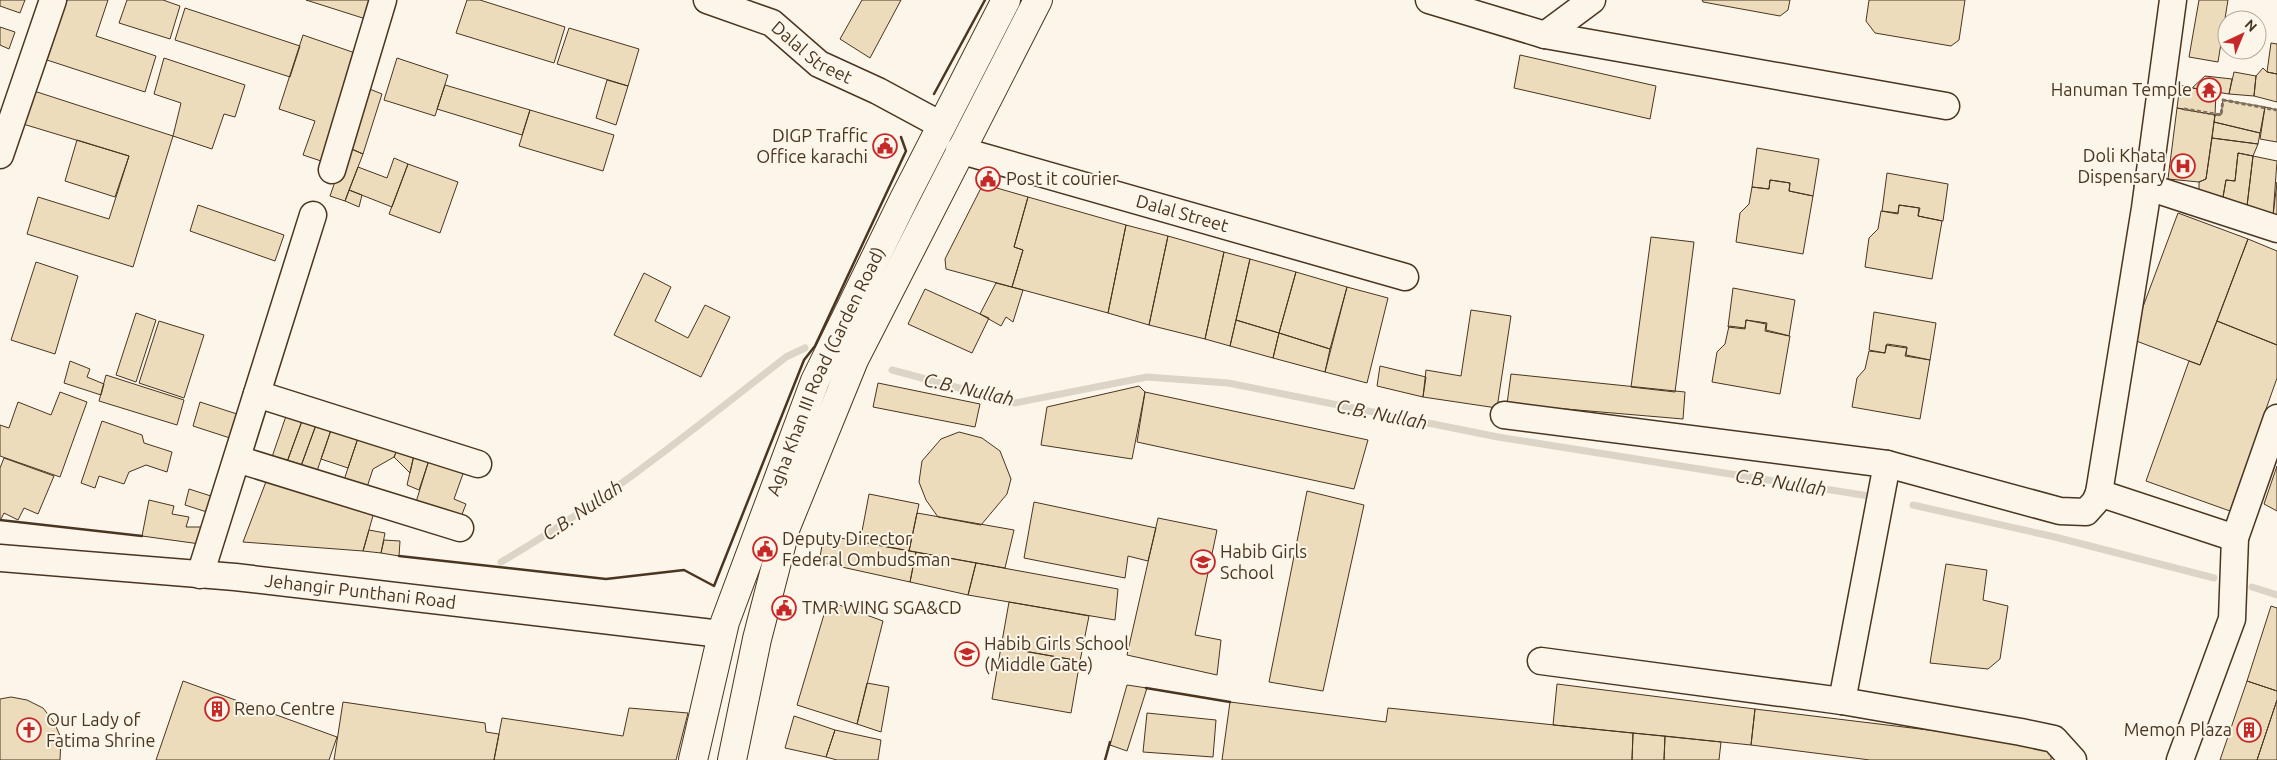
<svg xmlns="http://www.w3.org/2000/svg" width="2277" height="760" font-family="Ubuntu,sans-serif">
<rect width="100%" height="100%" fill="#fbf6e9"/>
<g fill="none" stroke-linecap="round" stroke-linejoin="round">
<path stroke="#dcd4c6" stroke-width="7" d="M892 370 1015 403 1147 377 1228 383 1498 437 1875 497
M1913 505 2055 537 2214 578
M501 562C603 503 694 429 786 357L805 348
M2252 587 2277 595"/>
</g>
<path fill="#ecdcbc" stroke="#4a3520" d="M0 0H25L20 13 0 6Z
M67 0H108L96 36 156 56 145 92 47 60Z
M127 0H163L180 6 170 39 119 23Z
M306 0H376L369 20Z
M467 0H480L565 27 554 63 456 33Z
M862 0H901L870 58 840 39Z
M1702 0H1790L1788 10 1780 16 1703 2Z
M1869 0H1965L1959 40 1951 46 1875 33 1866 21Z
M2199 0H2228L2218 62 2189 57Z
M185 8 300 46 290 77 175 40Z
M0 27 15 32 9 49 0 45Z
M569 28 639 49 628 86 557 64Z
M303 35 358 54 321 161 303 155 315 121 279 109Z
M2271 43 2277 44V74L2267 72Z
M1520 55 1656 86 1650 119 1514 88Z
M164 58 245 85 235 117 224 114 212 149 173 136 181 103 154 94Z
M397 58 448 75 435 116 384 100Z
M2263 68 2267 72 2277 74V102L2254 96 2256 76Z
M2234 72 2256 76 2254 96 2229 94Z
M2205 76 2232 79 2229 94 2192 88Z
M607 80 628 86 616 125 596 118Z
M445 85 530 110 522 135 437 109Z
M2180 85 2216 93 2215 115 2177 108Z
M367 88 382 94 363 154 347 147Z
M34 91 173 136 133 267 27 234 38 197 109 219 129 156 23 124Z
M2223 100 2265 107 2260 133 2214 122 2215 115H2221Z
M2265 107 2277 110V142L2260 139Z
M2177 108 2215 115 2206 179 2199 182 2168 179Z
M530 110 614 135 603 171 519 146Z
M2214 122 2260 133 2258 144 2212 138Z
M2212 138 2258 144 2253 156 2238 153 2235 181 2226 180 2223 197 2199 191V182L2206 179Z
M77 140 129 156 115 197 65 181Z
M347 147 363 154 345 201 330 196Z
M1757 148 1819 159 1813 196 1789 191 1790 183 1770 180 1769 189 1752 187Z
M2238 153 2253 156 2247 206 2223 197 2226 180 2235 181Z
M2253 156 2277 161 2273 216 2247 206Z
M394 158 408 164 392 207 349 190 358 167 387 178Z
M408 164 458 182 440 233 389 214Z
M1887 173 1948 184 1943 221 1918 216 1920 208 1899 205 1898 213 1882 211Z
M1770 180 1790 183 1789 191 1813 196 1803 254 1736 242 1740 213 1749 204 1752 187 1769 189Z
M2277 182V217L2273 216Z
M983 184 1028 197 1014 247 1023 250 1012 287 946 269 945 259Z
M349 190 362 195 359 207 345 201Z
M1028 197 1126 225 1108 313 1012 287 1023 250 1014 247Z
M198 205 284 235 275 261 190 231Z
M1899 205 1919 208 1918 216 1942 221 1932 279 1865 267 1869 238 1878 229 1881 211 1898 214Z
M2178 213 2248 239 2200 365 2131 339Z
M1126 225 1168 236 1149 325 1108 313Z
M1168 236 1224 252 1205 339 1149 325Z
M1651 237 1694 242 1675 392 1631 387Z
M2248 239 2277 251V345L2217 321Z
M1224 252 1250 259 1230 346 1205 339Z
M1250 259 1296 272 1279 333 1236 320Z
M36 262 78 276 55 354 11 340Z
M1296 272 1347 287 1330 349 1279 333Z
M644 273 671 287 655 321 688 338 705 305 730 317 701 377 614 335Z
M996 283 1023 290 1013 322 1006 317 1001 326 980 314Z
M1347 287 1388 298 1367 383 1325 372Z
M1733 288 1795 300 1789 336 1765 331 1766 324 1746 320 1745 329 1728 327Z
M925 289 989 318 972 353 908 324Z
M1471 310 1511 316 1497 408 1423 397 1426 370 1461 376Z
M1874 312 1936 323 1930 360 1906 355 1907 347 1887 344 1885 353 1869 350Z
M136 313 156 320 136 382 116 375Z
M1236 320 1279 333 1273 358 1230 346Z
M1746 320 1767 323 1766 330 1790 336 1780 394 1712 382 1717 352 1725 344 1729 326 1745 328Z
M159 321 204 335 184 398 139 383Z
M2217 321 2277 345V378L2230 511 2146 481 2189 361 2200 365Z
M1279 333 1330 349 1325 372 1273 358Z
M1886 345 1907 348 1905 356 1930 360 1920 419 1852 407 1857 378 1865 369 1869 351 1885 353Z
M70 361 90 369 87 377 104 384 101 395 64 383Z
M1380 366 1426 377 1423 397 1377 386Z
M1511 374 1685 392 1683 419 1507 404Z
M106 375 184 400 177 425 99 401Z
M878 383 980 404 975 427 873 407Z
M1139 386 1145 392 1132 459 1041 445 1047 407Z
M60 392 87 402 60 477 0 456V425L9 428 18 402 51 415Z
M1145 392 1368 440 1354 489 1137 442Z
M200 402 237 414 230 438 193 426Z
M286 416 302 421 287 462 272 457Z
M102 421 142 435 144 443 172 452 167 472 146 465 129 472 124 484 99 476 95 488 81 483Z
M302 421 316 425 301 466 287 462Z
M316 425 331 430 317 471 301 466Z
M331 430 358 438 348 468 321 459Z
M959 432 982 438 1000 451 1011 479 1007 494 981 525 938 517 926 500 919 482 922 461 941 439Z
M358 438 397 450 394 457 373 469 367 487 344 480Z
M397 450 414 455 410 473 394 457Z
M414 455 429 460 419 490 407 485Z
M4 458 54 476 38 514 24 508 18 520 4 513 0 521V468Z
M429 460 464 471 454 499 466 504 461 517 416 502Z
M2277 466V511L2264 504Z
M267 479 374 512 363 551 243 542Z
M189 489 214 497 210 513 185 505Z
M1307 491 1364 505 1323 691 1269 682Z
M869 494 919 504 909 551 860 542Z
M149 500 174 506 172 514 189 517 186 527H202L200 544 142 536Z
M1034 502 1156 528 1148 561 1128 556 1125 578 1024 558Z
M917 513 1014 530 1005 568 909 551Z
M1158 518 1217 530 1195 635 1221 640 1217 675 1127 655Z
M369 530 385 533 381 553 363 551Z
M824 535 916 552 910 582 819 562Z
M384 540 400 541 399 556 381 553Z
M916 552 976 563 968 595 910 582Z
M976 563 1118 589 1115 620 968 595Z
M1946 564 1987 570 1983 600 2008 606 2000 659 1988 669 1930 663Z
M828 601 883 621 857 724 797 705Z
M1009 602 1089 616 1080 661 1001 647Z
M2271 606 2277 608V691L2247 681Z
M1001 647 1080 661 1071 713 992 699Z
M183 681 337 737 329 760H156Z
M2247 681 2277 691V700L2257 760H2220Z
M867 683 889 687 881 732 857 724Z
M1557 684 1755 709 1751 745 1553 725Z
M1127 685 1147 688 1127 751 1110 745Z
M11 697 27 700 43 708 54 722 61 738 60 760H0V699Z
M2277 700V760H2257Z
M343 702 485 723 486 732 499 734 494 760H334Z
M1230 702 1386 722 1388 708 1633 733 1632 760H1222Z
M629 708 688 713 676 760H494L502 718 623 736Z
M1755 709 2052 745 2051 760H1870L1751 745Z
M1147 713 1216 720 1213 757 1143 752Z
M794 716 835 730 826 757 785 748Z
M835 730 881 740 878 760H837L826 757Z
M1633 733 1665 736 1664 760H1632Z
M1665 736 1721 742 1719 760H1664Z"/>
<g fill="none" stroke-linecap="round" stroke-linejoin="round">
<g stroke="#4a3520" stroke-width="29">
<g id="minor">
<path id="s1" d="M707 0 772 23 819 64 878 91 941 125"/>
<path d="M1429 0 1545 35 1592 0"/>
<path d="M2173 0 2145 208 2099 493 2235 538"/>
<path d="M1545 35 1946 106"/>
<path id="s2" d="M959 150 1405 277"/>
<path d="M0 155 53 0"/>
<path d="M332 170 383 0"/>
<path d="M2148 187 2277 229"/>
<path d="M257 394 478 464"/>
<path d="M1504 415 1887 464 2060 511 2086 512 2095 502 2099 493"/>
<path d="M237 459 460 528"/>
<path id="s3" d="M0 558 235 577 721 634"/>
<path d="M200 575 313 215"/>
<path d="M1541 661 1842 701 2021 732 2054 739 2073 760"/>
<path d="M1842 701 1887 464"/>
<path d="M2180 760 2232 619 2235 538 2277 418"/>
</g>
</g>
<g stroke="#4a3520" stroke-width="30">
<g id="major">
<path id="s4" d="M693 760 725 622 815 381 904 199 1006 0"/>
<path d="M732 760 757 639 786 527 854 360 1038 0"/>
</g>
</g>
<path stroke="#7f6f5c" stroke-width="3" stroke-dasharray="4 2.5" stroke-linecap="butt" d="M2184 109 2221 115 2223 100 2277 110"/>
<use href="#minor" stroke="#fbf6e9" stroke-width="26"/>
<use href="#major" stroke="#fbf6e9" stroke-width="28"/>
<path stroke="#4a3520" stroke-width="2.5" d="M934 94 985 0
M0 520 142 536
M399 556 606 579 684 570 714 586 804 360 815 346 906 151 901 137
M1146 688 1230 702
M1105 760 1110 742"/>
</g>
<defs>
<g id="temple-ring" transform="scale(1.25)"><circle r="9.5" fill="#fbf6e9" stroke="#c62828" stroke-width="1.5"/><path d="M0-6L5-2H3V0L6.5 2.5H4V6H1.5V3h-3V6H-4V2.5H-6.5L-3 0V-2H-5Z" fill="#c62828"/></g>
<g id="civic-ring" transform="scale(1.25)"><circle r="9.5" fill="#fbf6e9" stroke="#c62828" stroke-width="1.5"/><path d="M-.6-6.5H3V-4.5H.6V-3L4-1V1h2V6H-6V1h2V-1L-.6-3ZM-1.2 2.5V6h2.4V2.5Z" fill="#c62828"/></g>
<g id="hospital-ring" transform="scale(1.25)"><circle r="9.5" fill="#fbf6e9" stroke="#c62828" stroke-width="1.5"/><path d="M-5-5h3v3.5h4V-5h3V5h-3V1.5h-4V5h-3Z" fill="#c62828"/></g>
<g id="school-ring" transform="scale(1.25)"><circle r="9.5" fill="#fbf6e9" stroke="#c62828" stroke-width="1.5"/><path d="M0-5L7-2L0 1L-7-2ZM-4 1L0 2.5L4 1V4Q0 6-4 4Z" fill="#c62828"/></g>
<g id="building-ring" transform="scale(1.25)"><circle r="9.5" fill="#fbf6e9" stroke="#c62828" stroke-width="1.5"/><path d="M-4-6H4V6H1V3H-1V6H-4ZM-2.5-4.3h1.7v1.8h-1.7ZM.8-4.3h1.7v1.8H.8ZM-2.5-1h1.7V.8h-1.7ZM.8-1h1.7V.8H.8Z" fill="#c62828"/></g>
<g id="church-ring" transform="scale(1.25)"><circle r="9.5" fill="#fbf6e9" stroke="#c62828" stroke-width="1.5"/><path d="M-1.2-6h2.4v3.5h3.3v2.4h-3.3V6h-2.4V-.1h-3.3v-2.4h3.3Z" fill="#c62828"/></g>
</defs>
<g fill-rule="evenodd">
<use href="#temple-ring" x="2209" y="90"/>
<use href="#civic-ring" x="885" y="146"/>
<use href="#hospital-ring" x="2183" y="166"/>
<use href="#civic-ring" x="988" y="179"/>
<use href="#civic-ring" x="765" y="549"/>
<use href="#school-ring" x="1203" y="562"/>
<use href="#civic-ring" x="784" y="608"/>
<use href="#school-ring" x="967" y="654"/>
<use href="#building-ring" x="217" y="709"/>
<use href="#church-ring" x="29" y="730"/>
<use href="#building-ring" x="2249" y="730"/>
</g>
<g text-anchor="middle" stroke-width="4" stroke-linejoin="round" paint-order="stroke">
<g font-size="18" fill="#4a3520" stroke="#fbf6e9">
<text dy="6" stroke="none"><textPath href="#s1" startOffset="119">Dalal Street</textPath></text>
<text dy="6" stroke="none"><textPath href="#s2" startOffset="232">Dalal Street</textPath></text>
<text dy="6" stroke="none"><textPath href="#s4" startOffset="412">Agha Khan III Road (Garden Road)</textPath></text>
<text dy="6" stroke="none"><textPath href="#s3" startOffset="362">Jehangir Punthani Road</textPath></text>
</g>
<g font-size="18" fill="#4a3520" stroke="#fbf6e9" text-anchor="start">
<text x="2192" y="96" text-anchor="end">Hanuman Temple</text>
<text x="868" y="142" text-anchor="end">DIGP Traffic<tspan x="868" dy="21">Office karachi</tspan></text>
<text x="2166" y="162" text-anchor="end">Doli Khata<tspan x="2166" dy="21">Dispensary</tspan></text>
<text x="1006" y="185">Post it courier</text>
<text x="782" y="545">Deputy Director<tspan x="782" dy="21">Federal Ombudsman</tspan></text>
<text x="1220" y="558">Habib Girls<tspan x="1220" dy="21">School</tspan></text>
<text x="802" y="614">TMR WING SGA&amp;CD</text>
<text x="984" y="650">Habib Girls School<tspan x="984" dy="21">(Middle Gate)</tspan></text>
<text x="234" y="715">Reno Centre</text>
<text x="46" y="726">Our Lady of<tspan x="46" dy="21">Fatima Shrine</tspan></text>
<text x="2232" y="736" text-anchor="end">Memon Plaza</text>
</g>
<g font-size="19" font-style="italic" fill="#4a3520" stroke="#fbf6e9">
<text transform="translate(969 389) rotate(13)" y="7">C.B. Nullah</text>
<text transform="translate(1382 414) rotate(11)" y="7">C.B. Nullah</text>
<text transform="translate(1781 482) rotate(9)" y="7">C.B. Nullah</text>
<text transform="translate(582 510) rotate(-34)" y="7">C.B. Nullah</text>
</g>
</g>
<g transform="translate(2242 35) rotate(44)"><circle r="24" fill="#fbf6e9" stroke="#b4a999"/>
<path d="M0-4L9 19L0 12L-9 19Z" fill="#c62828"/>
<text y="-8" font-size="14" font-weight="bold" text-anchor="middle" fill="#4a3520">N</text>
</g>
</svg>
